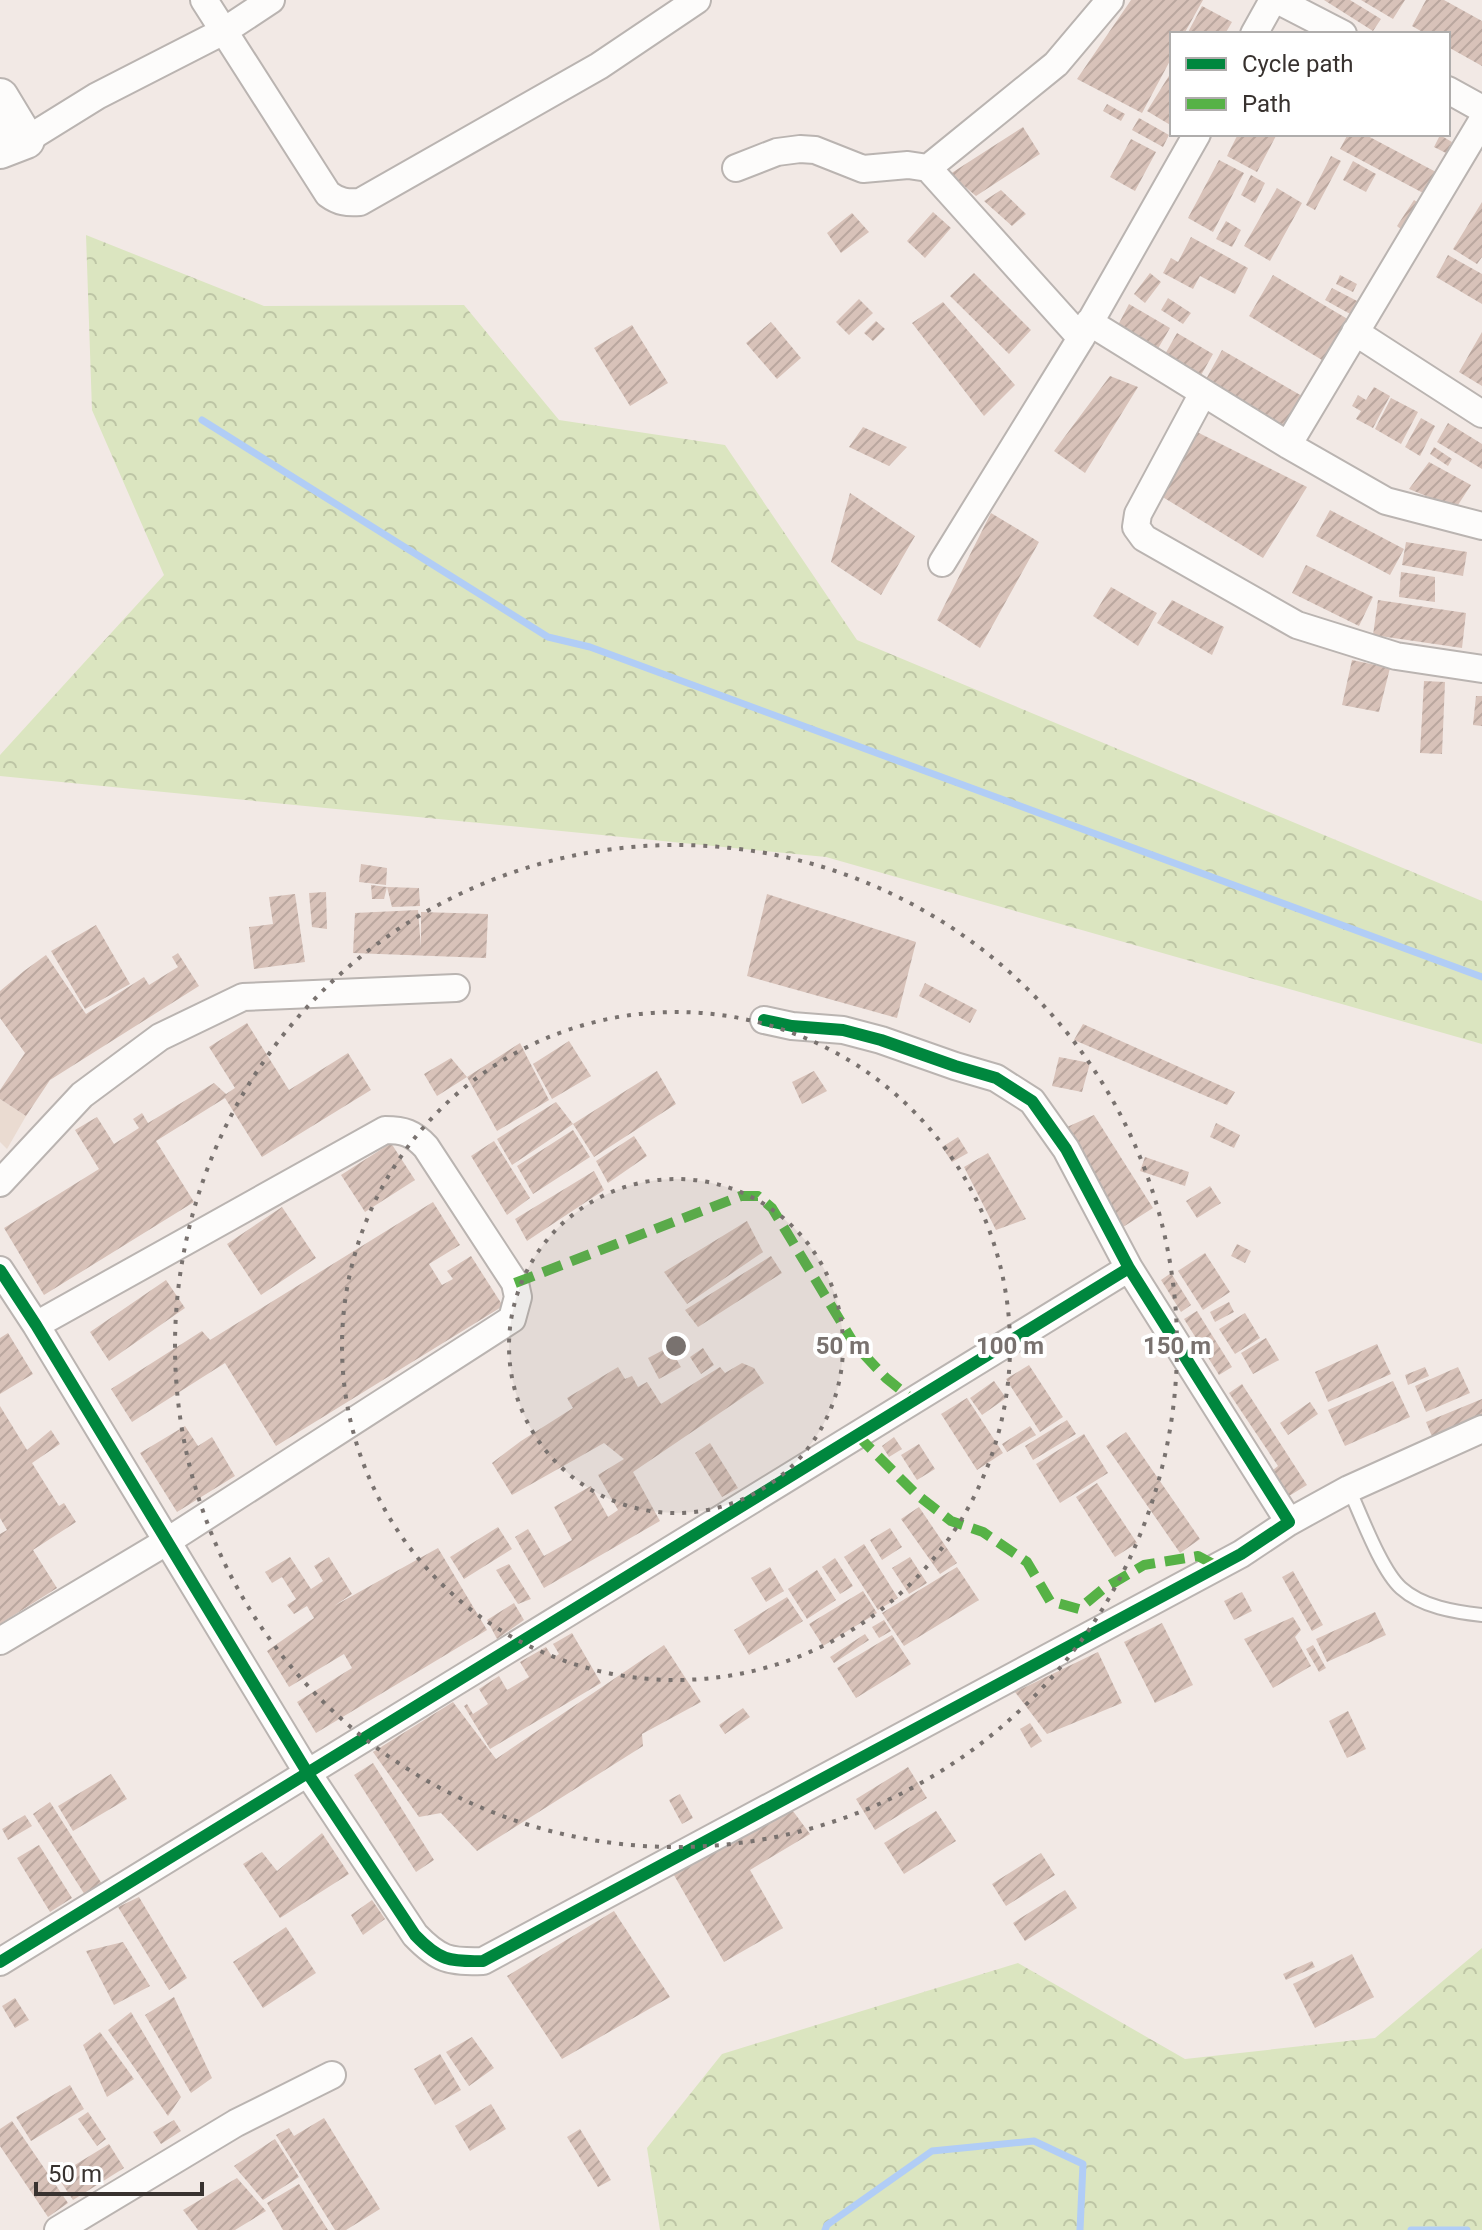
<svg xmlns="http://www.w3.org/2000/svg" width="1482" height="2230" font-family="Roboto,sans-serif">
<defs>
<pattern id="forest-crowns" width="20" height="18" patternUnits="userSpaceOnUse" patternTransform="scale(2)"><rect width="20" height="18" fill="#dbe5c0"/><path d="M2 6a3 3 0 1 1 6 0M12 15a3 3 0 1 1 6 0" fill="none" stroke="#bdc5a5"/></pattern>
<pattern id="building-hatch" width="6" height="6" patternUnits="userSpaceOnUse" patternTransform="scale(2)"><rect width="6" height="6" fill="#d8c2b9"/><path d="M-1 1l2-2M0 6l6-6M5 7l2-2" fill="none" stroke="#baa79f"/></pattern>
</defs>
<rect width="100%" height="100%" fill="#f2e9e5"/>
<path fill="#eadbd1" d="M0 1099 26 1116 7 1149 0 1142Z"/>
<path fill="url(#forest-crowns)" d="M86 235 264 306 464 305 559 420 725 445 857 640 1482 901V1044L826 857 0 776V755L164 575 92 410Z
M1482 1948V2230H660L647 2148 722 2054 1018 1963 1185 2059 1375 2038Z"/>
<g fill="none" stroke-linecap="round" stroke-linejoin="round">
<path stroke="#b1cdf6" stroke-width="7" d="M202 420 548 637 590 647 1482 977
M825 2230 827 2225 932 2151 1034 2141 1083 2164 1080 2230
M1411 2230H1467"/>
</g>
<path fill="url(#building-hatch)" d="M1131 0H1203L1184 34H1172V57L1142 113 1077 79Z
M1324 0H1350L1381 19 1373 31Z
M1361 0H1405L1393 19Z
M1426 0H1444L1482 21V66L1448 47V34H1426L1412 26Z
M1202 6 1232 22 1225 34H1187Z
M1172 71V126L1147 111Z
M1107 104 1125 114 1121 121 1103 111Z
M1139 118 1169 135 1163 147 1132 130Z
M1023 127 1040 154 976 196 950 174Z
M1238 134H1277L1257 172 1227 156Z
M1348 134H1364L1436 172 1425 194 1340 149Z
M1440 135 1452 142 1446 153 1434 147Z
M1131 139 1156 152 1135 191 1110 177Z
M1331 156 1341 161 1315 210 1306 205Z
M1219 160 1244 173 1213 232 1188 218Z
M1353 161 1376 174 1366 192 1343 180Z
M1251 175 1265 183 1255 203 1241 195Z
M1277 188 1302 203 1270 261 1244 246Z
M1001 190 1026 214 1012 226 984 201Z
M1414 200 1425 207 1407 234 1397 226Z
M1482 202V257L1477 264 1453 249Z
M933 212 951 228 925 258 907 241Z
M852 213 869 232 841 253 827 233Z
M1226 221 1241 230 1232 247 1216 239Z
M1191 237 1248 268 1235 294 1200 276 1193 289 1163 273 1171 258 1178 262Z
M1448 255 1482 274V304L1436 277Z
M974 273 1031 330 1009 354 950 296Z
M1150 273 1161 282 1145 303 1134 294Z
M1273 275 1351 321 1327 363 1249 316Z
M1340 275 1357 284 1353 292 1336 284Z
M1332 288 1359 302 1352 315 1325 300Z
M1168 298 1191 313 1183 324 1161 310Z
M859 299 873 313 849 335 836 322Z
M943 302 1015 385 984 416 912 323Z
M1129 304 1170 328 1156 352 1116 329Z
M876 321 885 329 873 341 864 333Z
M771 322 801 358 777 379 746 343Z
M632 325 668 383 630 406 594 348Z
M1482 332V386L1459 372Z
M1177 333 1213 354 1200 377 1164 356Z
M1222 350 1302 396 1284 427 1205 381Z
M1110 376 1138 387 1085 473 1054 451Z
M1374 387 1390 396 1373 428 1356 419 1361 411 1352 406 1358 395 1366 400Z
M1391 398 1418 412 1401 444 1375 429Z
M1421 418 1435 426 1420 456 1405 447Z
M1448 423 1482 444V469L1437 442Z
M863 427 907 447 889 466 849 447Z
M1193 430 1307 487 1263 558 1156 493Z
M1434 447 1452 459 1448 466 1430 454Z
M1429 462 1471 485 1456 508 1409 489Z
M850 493 915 536 881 595 831 562Z
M1330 510 1404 549 1390 575 1316 536Z
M991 513 1039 542 980 648 937 620Z
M1406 542 1467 552 1463 576 1402 565Z
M1306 565 1373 597 1359 626 1292 593Z
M1401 572 1435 577V602L1399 597Z
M1111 587 1157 613 1138 646 1093 616Z
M1172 600 1224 627 1212 655 1157 623Z
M1378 600 1466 613 1462 648 1373 635Z
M1352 660 1390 668 1379 712 1342 705Z
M1424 681 1445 682 1442 754 1420 753Z
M1476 696H1482V726L1473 725Z
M361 864 387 868 386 885 359 882Z
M371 885 387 887 384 899H372Z
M387 887 419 888 420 906 392 907Z
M326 892 327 929 312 927 309 893Z
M295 894 305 962 254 969 249 927 273 924 269 897Z
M767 894 916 942 897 1018 747 976Z
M418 910 421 948V912L488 914 486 958 353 953 355 913Z
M96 925 130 984 85 1009 51 951Z
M178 953 199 986 50 1080 26 1116 0 1099V1090L25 1053 0 1018V991L24 971 46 955 86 1014 144 977 149 985 178 967 172 957Z
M925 983 977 1010 970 1023 919 996Z
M247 1023 289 1090 348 1053 371 1090 262 1157 225 1098 156 1141 194 1202 44 1295 4 1228 99 1169 75 1130 97 1117 114 1144 139 1128 133 1119 142 1113 148 1123 214 1083 226 1094 235 1088 209 1047Z
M1083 1024 1235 1092 1227 1105 1074 1040Z
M569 1041 591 1076 552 1099 533 1064Z
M520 1043 549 1100 497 1131 467 1077Z
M1059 1057 1090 1063 1082 1092 1052 1086Z
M451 1058 467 1077 437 1096 424 1074Z
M657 1071 676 1104 594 1157 573 1124Z
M814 1071 827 1091 802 1104 792 1082Z
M556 1102 573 1124 512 1165 497 1139Z
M1094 1115 1153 1208 1123 1227 1067 1127Z
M1216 1123 1240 1135 1234 1148 1210 1137Z
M573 1130 590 1157 533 1194 517 1166Z
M634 1136 647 1156 608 1183 596 1161Z
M958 1137 968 1153 952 1162 942 1147Z
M494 1141 530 1198 507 1215 471 1156Z
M391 1143 415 1180 365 1212 341 1175Z
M988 1153 1026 1219 996 1230 964 1167Z
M1145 1157 1189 1172 1185 1186 1140 1171Z
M594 1171 604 1190 527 1241 515 1219Z
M1210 1186 1221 1203 1197 1218 1186 1201Z
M433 1202 460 1245 429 1264 442 1285 453 1279 447 1271 471 1256 503 1306 276 1446 225 1363 132 1422 111 1389 202 1331 210 1340Z
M282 1207 316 1258 261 1295 227 1244Z
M747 1221 763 1252 687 1304 664 1272Z
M1237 1244 1251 1251 1245 1263 1231 1256Z
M1205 1253 1230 1292 1203 1310 1178 1271Z
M771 1256 782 1273 698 1327 685 1310Z
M1171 1273 1191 1305 1181 1312 1161 1280Z
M166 1280 185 1308 109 1361 90 1332Z
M1229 1302 1234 1312 1215 1322 1210 1312Z
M1197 1311 1232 1367 1219 1375 1184 1319Z
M1245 1313 1260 1338 1235 1354 1219 1329Z
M8 1333 33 1374 0 1394V1338Z
M1266 1338 1279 1360 1253 1374 1241 1353Z
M1377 1344 1391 1374 1328 1402 1315 1372Z
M669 1347 681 1367 659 1379 648 1358Z
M703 1348 714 1365 701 1374 690 1357Z
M742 1363 754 1368 764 1383 633 1472 660 1521 544 1588 515 1537 528 1529 544 1556 572 1540 554 1507 591 1486 608 1517 618 1510 598 1475 624 1459 604 1443 512 1495 492 1463 521 1441 573 1408 567 1398 618 1367 625 1379 632 1376 638 1387 647 1382 661 1404 720 1367 725 1373Z
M1029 1365 1063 1417 1040 1432 1006 1379Z
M1425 1367 1429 1376 1408 1385 1405 1375Z
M1458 1367 1470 1393 1426 1412 1415 1386Z
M994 1381 1006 1398 982 1415 970 1398Z
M1393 1381 1410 1417 1345 1446 1328 1410Z
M1242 1384 1307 1485 1289 1496 1273 1470 1278 1466 1229 1393Z
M967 1398 1003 1453 977 1470 941 1414Z
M1482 1399V1418L1433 1439 1426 1422Z
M1310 1402 1318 1414 1288 1435 1280 1423Z
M0 1406 27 1450 51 1430 60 1444 32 1463 59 1506 64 1503 76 1522 33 1550 57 1588 0 1624V1534L7 1530 0 1518Z
M1067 1420 1076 1434 1033 1460 1025 1446Z
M185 1426 198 1446 212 1437 235 1476 177 1512 140 1453Z
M1030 1426 1036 1435 1007 1452 1002 1444Z
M1126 1432 1200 1539 1180 1553 1106 1446Z
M1084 1434 1108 1473 1060 1503 1036 1464Z
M894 1437 902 1449 889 1457 882 1446Z
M710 1443 738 1488 722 1497 695 1453Z
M919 1444 935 1469 917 1480 901 1455Z
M1097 1483 1137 1543 1115 1557 1076 1497Z
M919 1507 957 1563 940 1574 901 1519Z
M498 1527 512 1549 464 1579 450 1557Z
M890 1528 902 1547 882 1560 870 1540Z
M864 1544 898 1598 878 1610 844 1557Z
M438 1548 487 1630 316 1733 297 1702 352 1668 344 1654 289 1687 267 1651 314 1618 307 1606 294 1614 287 1605 296 1599 282 1577 272 1583 265 1572 290 1557 311 1589 323 1581 314 1566 329 1557 352 1594 334 1606Z
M910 1557 927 1583 909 1594 892 1568Z
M835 1558 853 1586 840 1594 822 1567Z
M509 1564 531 1599 518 1604 496 1570Z
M770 1567 784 1591 766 1602 751 1578Z
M957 1567 979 1600 904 1646 882 1613Z
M817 1570 836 1600 807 1619 788 1589Z
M1293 1571 1323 1625 1312 1631 1282 1577Z
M863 1591 877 1613 823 1646 809 1624Z
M1242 1592 1252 1611 1234 1620 1224 1601Z
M787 1597 803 1621 749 1655 734 1630Z
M514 1603 524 1620 497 1639 487 1620Z
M1375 1612 1386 1635 1327 1662 1316 1639Z
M1293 1617 1301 1630 1295 1637 1311 1666 1273 1688 1244 1639Z
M884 1620 891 1631 879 1638 872 1627Z
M1162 1623 1193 1685 1155 1703 1124 1642Z
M572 1633 601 1683 490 1749 464 1706 467 1704 473 1714 488 1704 479 1689 499 1676 507 1690 529 1677 520 1662 546 1647 553 1658 559 1654 553 1644Z
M865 1634 869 1640 834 1663 830 1657Z
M892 1635 911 1664 856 1698 837 1668Z
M664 1645 701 1702 642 1734 643 1746 477 1851 441 1813 419 1817 373 1752 453 1702 496 1759Z
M1313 1645 1326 1668 1319 1672 1306 1649Z
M1098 1652 1122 1703 1047 1734 1015 1692Z
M743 1708 750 1717 725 1734 719 1725Z
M1348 1711 1366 1749 1347 1758 1329 1721Z
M1030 1723 1042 1741 1031 1748 1020 1729Z
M373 1763 434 1860 416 1872 354 1775Z
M908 1767 927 1798 875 1830 856 1799Z
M111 1774 127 1799 73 1831 58 1806Z
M680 1794 693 1818 682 1824 669 1800Z
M50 1802 102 1884 85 1895 33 1814Z
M787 1803 810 1834 750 1870 783 1928 724 1962 671 1870Z
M936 1811 956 1841 904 1874 884 1843Z
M25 1815 32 1826 8 1840 2 1829Z
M322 1833 349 1874 280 1918 243 1864 262 1852 277 1871Z
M39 1845 72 1898 50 1912 17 1858Z
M1041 1853 1055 1875 1006 1906 992 1884Z
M1065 1890 1077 1908 1025 1941 1013 1923Z
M139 1897 187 1978 169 1990 118 1907Z
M372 1900 385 1919 363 1935 351 1915Z
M614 1911 670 1997 562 2059 507 1976Z
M286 1927 316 1973 263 2008 233 1962Z
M123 1942 150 1986 114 2005 86 1951Z
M1352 1954 1374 1997 1315 2028 1293 1984Z
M1312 1961 1315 1967 1286 1980 1283 1974Z
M174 1997 212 2078 191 2093 145 2015Z
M15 1998 29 2020 15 2028 2 2006Z
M131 2012 181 2097 168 2116 108 2030Z
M100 2032 134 2079 107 2097 83 2045Z
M472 2037 494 2068 469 2086 446 2052Z
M440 2054 461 2090 435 2105 414 2069Z
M70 2085 84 2109 31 2141 16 2117Z
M491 2104 506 2129 470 2151 455 2126Z
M88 2112 106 2139 97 2146 78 2119Z
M324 2118 380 2209 346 2230H335L276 2135 289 2128 294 2136Z
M174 2120 181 2131 161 2144 153 2132Z
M12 2121 68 2203 48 2217 0 2146V2129Z
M580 2129 611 2180 598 2187 567 2137Z
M275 2139 299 2177 263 2200 234 2166Z
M109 2144 124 2168 73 2200 57 2176Z
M237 2178 266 2211 235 2230H198L183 2210Z
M299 2184 328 2230H283L267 2203Z"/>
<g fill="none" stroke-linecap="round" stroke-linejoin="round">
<g stroke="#bab4b1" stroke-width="16">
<path id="lane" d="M1349 1489C1361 1515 1381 1570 1401 1588 1422 1607 1455 1612 1482 1615"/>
</g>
<g stroke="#bab4b1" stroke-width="30">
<path id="street" d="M204 0 328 194C339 202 347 203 360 202L599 66 697 0
M1277 0 1343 34
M1254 34 1273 0
M1448 90 1482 109
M26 140 97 96 224 31 271 0
M736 168 777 152 800 149 815 150 863 169 908 165 928 168 1081 338
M928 168 1056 64 1110 0
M1089 322 1288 445 1386 501 1482 526
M1355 332 1482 414
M1203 393 1138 514 1136 527 1144 538 1297 625 1396 656 1482 669
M1288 445 1482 121
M942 563 1081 338 1197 134
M0 1183 82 1095 160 1037 243 997 456 988
M0 1270 36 1325 307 1772 415 1935C439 1960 449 1962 483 1961L1241 1554 1289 1522 1129 1268 1066 1149 1032 1101 996 1078 955 1066 881 1040 843 1030 792 1026 764 1020
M1289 1522 1349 1489 1482 1429
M0 1641 166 1542 512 1319 518 1297 515 1283 426 1147C413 1133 404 1130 385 1130L36 1325
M0 1962 1129 1268
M58 2230 236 2123 332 2075"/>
</g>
<g stroke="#bab4b1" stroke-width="40">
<path id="secondary" d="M0 97 26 140 0 150"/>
</g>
<use href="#lane" stroke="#fdfcfb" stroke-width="12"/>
<use href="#street" stroke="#fdfcfb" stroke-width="26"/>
<use href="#secondary" stroke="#fdfcfb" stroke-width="36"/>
<path stroke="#56b246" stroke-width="10" stroke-dasharray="20 10" stroke-linecap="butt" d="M515 1283 741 1196H758L772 1208 855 1345 886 1378 913 1400
M857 1435 916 1494 951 1521 983 1532 1027 1562 1050 1601 1079 1609 1103 1589 1144 1565 1198 1556 1217 1566"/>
<g stroke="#fff" stroke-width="17">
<path id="cycleway" d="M0 1270 36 1325 307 1772 415 1935C439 1960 449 1962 483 1961L1241 1554 1289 1522 1129 1268 1066 1149 1032 1101 996 1078 955 1066 881 1040 843 1030 792 1026 764 1020
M0 1962 1129 1268"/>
</g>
<use href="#cycleway" stroke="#00873e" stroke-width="12"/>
</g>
<circle cx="676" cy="1346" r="167" fill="#79726f" fill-opacity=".12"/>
<g fill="none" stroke="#79726f" stroke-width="4" stroke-dasharray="4 8">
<circle cx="676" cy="1346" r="167"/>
<circle cx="676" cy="1346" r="334"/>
<circle cx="676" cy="1346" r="501"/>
</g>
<circle cx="676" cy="1346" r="12" fill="#79726f" stroke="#fff" stroke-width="4"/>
<g font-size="24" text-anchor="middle" font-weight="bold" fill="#79726f" stroke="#fff" stroke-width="8" stroke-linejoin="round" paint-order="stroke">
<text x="843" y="1354">50 m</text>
<text x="1010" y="1354">100 m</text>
<text x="1177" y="1354">150 m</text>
</g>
<rect x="1170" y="32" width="280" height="104" fill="#ffffff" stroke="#afadac" stroke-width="2"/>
<rect x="1186" y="58" width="40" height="12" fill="#00873e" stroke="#afadac" stroke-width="2"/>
<text x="1242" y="72" font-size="24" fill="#38322f">Cycle path</text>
<rect x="1186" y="98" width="40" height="12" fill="#56b246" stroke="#afadac" stroke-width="2"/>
<text x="1242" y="112" font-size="24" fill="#38322f">Path</text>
<path d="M36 2182v12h166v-12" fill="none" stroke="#38322f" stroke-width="4"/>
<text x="48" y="2182" font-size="24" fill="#38322f" stroke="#ffffff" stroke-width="6" paint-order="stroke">50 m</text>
</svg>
